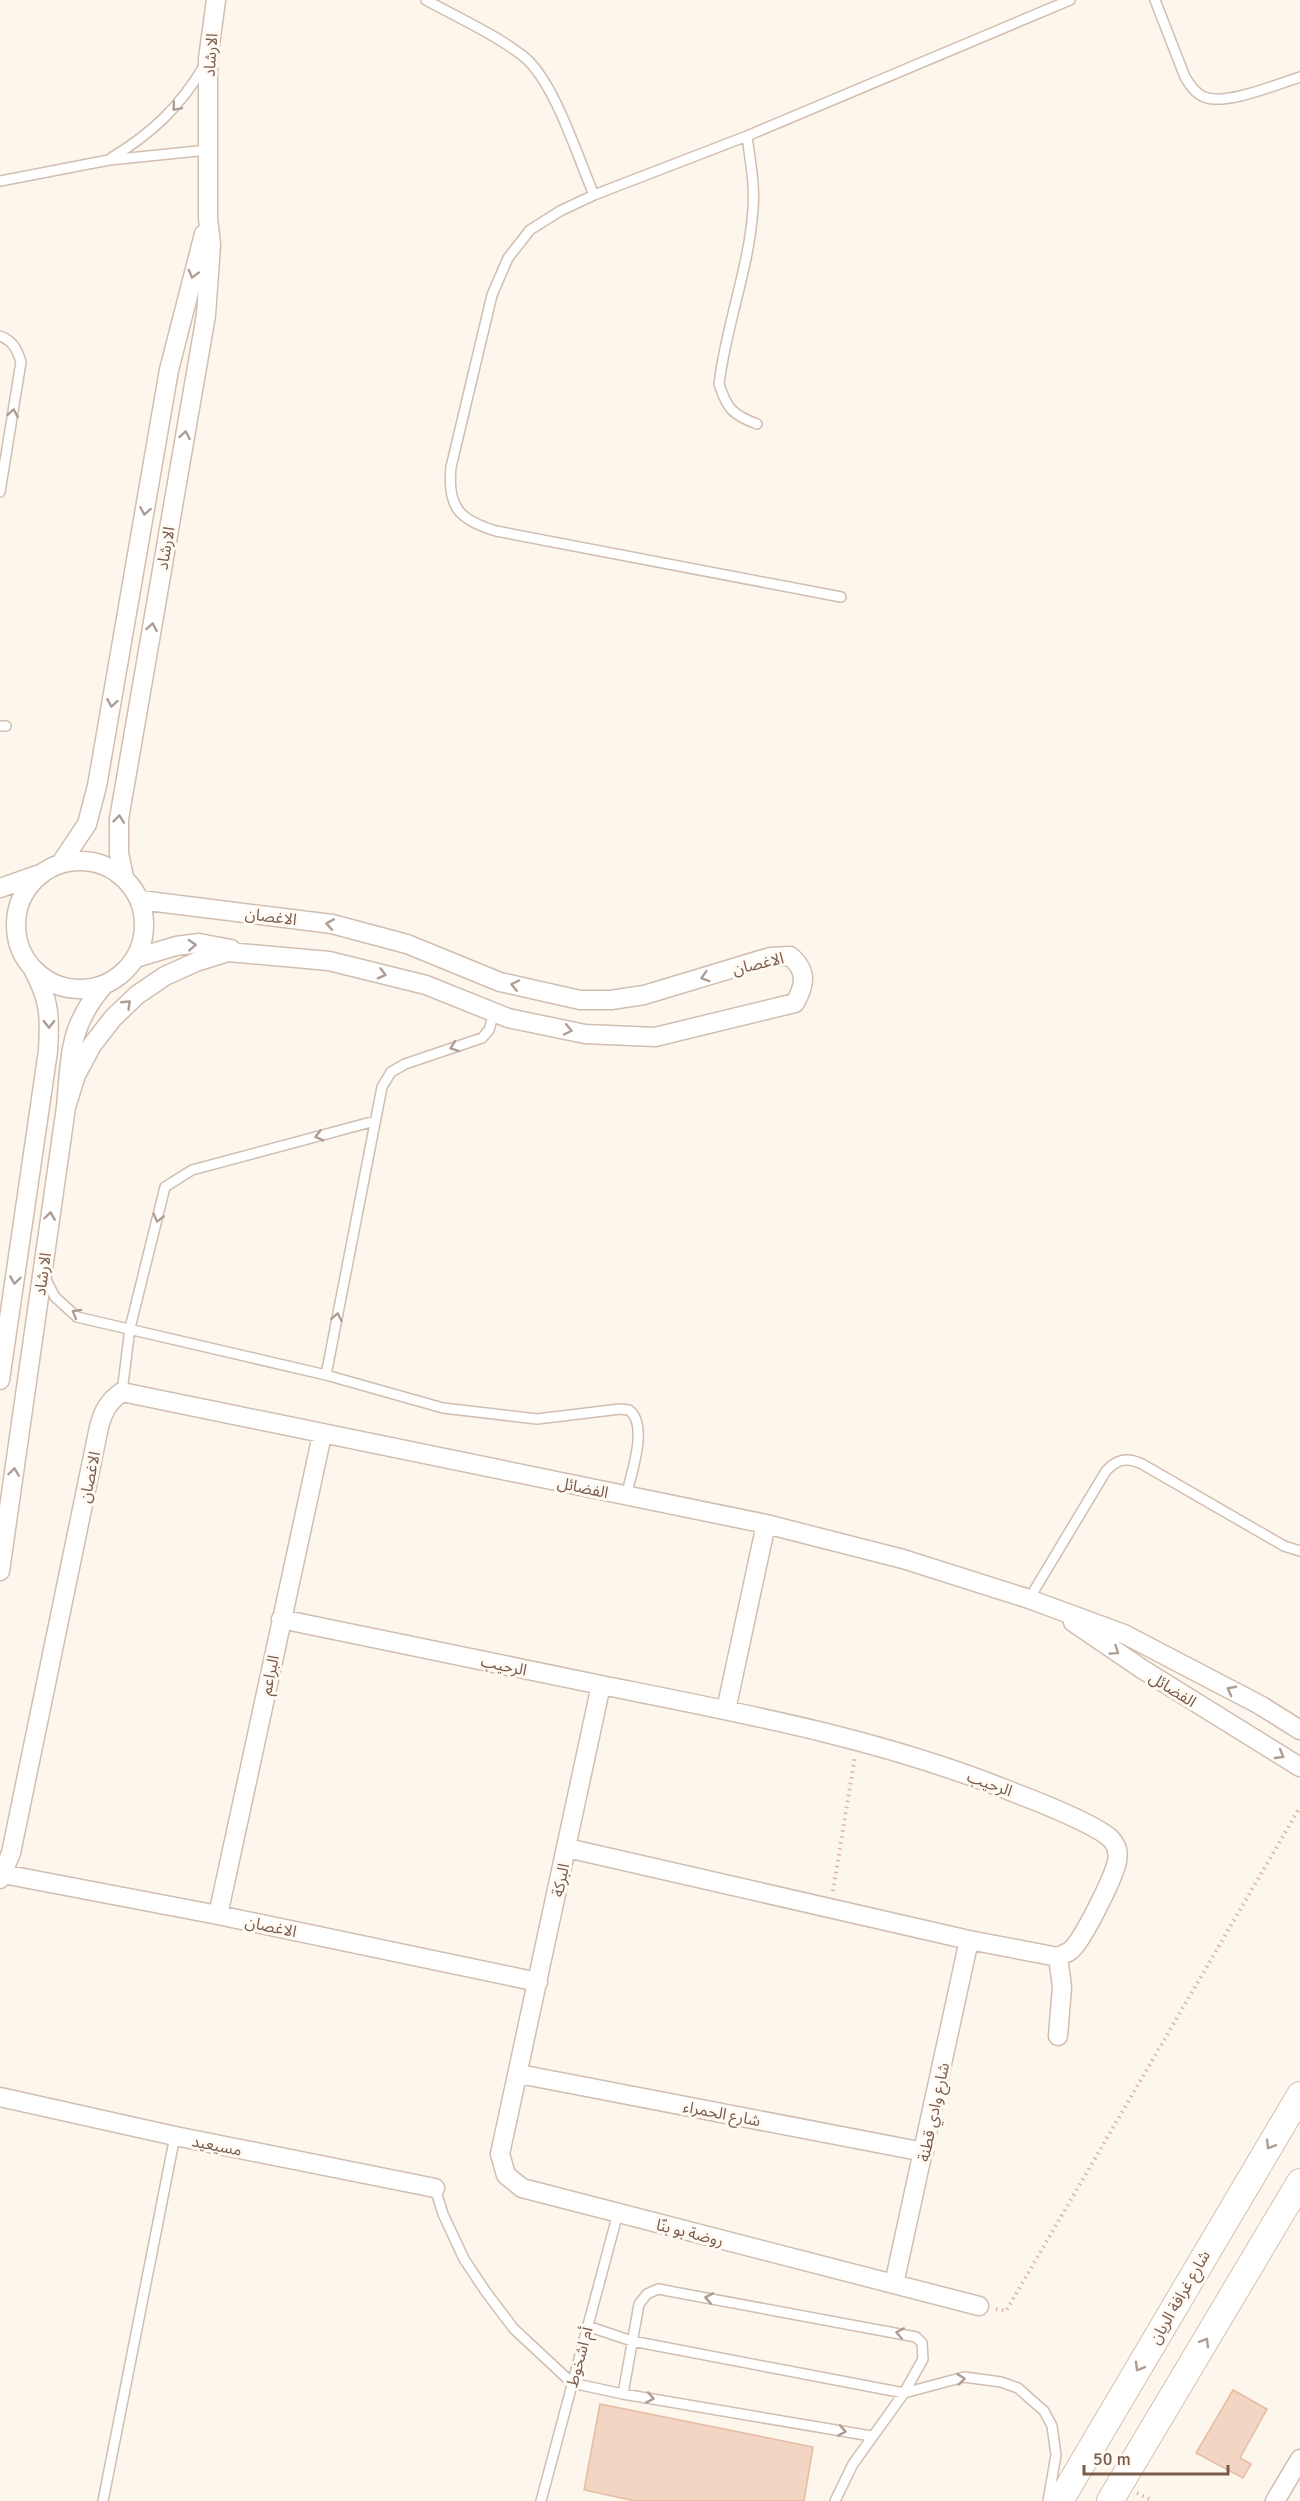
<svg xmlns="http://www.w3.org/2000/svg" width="1300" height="2501" font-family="Signika,'Noto Sans Arabic',sans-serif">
<rect width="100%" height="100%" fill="#fdf6ec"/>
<path fill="#f3d5c3" stroke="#e6bba3" stroke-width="1.5" d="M1233 2390 1267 2409 1240 2458 1251 2464 1243 2478 1196 2453Z
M600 2404 813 2447 804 2501H635L584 2490Z"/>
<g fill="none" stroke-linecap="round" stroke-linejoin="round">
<g stroke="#d1beb0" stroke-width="12">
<path id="lane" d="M426 0C455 16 498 36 523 56 554 80 578 158 594 195
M1155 0 1185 77C1190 85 1195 93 1204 97 1226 106 1277 84 1300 77
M747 136C750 160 755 184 753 209 749 269 726 325 719 384 727 409 733 415 757 424
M111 158C151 134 180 107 204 66
M0 181 109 160 208 150
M0 336C13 341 17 349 21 362L0 492
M841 597 496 531C459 520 447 507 451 467L492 295 508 258 530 230 560 211 594 195 747 136 1070 0
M0 726H6
M44 1276 55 1297 77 1317 326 1375 443 1408 537 1419 620 1409 629 1410C649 1425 631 1474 626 1496
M326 1375 382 1087 391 1072 405 1064 482 1038 489 1030 494 1012
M122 1392 130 1328 165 1187 192 1170 375 1121
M1029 1599 1106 1471C1117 1459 1127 1457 1142 1464L1284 1546 1300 1551
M435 2188 443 2214 464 2259 486 2292 514 2329 572 2383 623 2394 871 2436
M587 2326 632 2341 904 2393 964 2377 1001 2382 1018 2388 1044 2411 1052 2426 1056 2455 1048 2501
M623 2394 639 2304 647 2294 658 2289 916 2337 922 2343 923 2359 904 2393 853 2464 835 2501
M103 2501 175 2136
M541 2501 618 2213"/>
</g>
<g stroke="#d1beb0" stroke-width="21">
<path id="street" d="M16 925a64 64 0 1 1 128 0a64 64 0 1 1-128 0Z
M61 863 87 824 97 786 169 370 204 234
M124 877 119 853V819L206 315 211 245 208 218V59L216 0
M0 888 40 874
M136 958 176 946 199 943 231 949
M66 1107 76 1075 92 1045 113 1018 137 995 165 976 196 962 228 952 329 961 426 985 508 1018 585 1034 655 1037 795 1003C805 985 808 971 790 956L770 957 644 995 611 1000H580L500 982 407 944 332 924 140 900
M0 1380 48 1051C50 1016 50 1001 33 969
M0 1571 66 1107C71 1055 68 1027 104 985
M281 1619C388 1641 495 1664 601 1685 741 1713 883 1739 1015 1793 1037 1801 1094 1824 1110 1838 1116 1844 1119 1852 1117 1861 1114 1877 1083 1940 1071 1950 1068 1953 1062 1955 1058 1957L969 1940 567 1848
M1073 1622 1142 1669 1300 1767
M601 1685 500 2154 506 2175 522 2188 979 2306
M726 1710 766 1524
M3 1874 218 1915 538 1982
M0 1879 11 1853 99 1427C103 1411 109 1401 122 1392L766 1524 903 1559 1029 1599 1124 1634 1260 1705 1300 1730
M218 1915 322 1435
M1058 2036 1062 1987 1058 1957
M519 2074 924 2152
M0 2097 175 2136 435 2188
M894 2284 969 1940
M1275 2501 1300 2459"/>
</g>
<g stroke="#d6c0b0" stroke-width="28">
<path id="secondary" d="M1060 2501 1300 2095
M1110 2501 1300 2182"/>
</g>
<path stroke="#d9b8a5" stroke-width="4" stroke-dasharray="1.5 4.5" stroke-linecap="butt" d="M833 1891 855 1756
M996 2309 1006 2311 1300 1807
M1137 2493 1153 2501"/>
<use href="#lane" stroke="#fff" stroke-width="9"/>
<use href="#street" stroke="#fff" stroke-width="18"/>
<use href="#secondary" stroke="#fff" stroke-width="26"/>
</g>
<defs><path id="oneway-chevron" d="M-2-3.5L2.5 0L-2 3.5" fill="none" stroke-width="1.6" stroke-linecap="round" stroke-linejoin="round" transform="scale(1.5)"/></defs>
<g stroke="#af9d94">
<use href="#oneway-chevron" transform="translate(176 107) rotate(130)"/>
<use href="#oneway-chevron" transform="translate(193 274) rotate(105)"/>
<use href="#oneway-chevron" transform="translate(13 413) rotate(-80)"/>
<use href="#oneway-chevron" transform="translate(185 435) rotate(-80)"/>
<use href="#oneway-chevron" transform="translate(145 511) rotate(100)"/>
<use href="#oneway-chevron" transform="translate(152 627) rotate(-80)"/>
<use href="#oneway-chevron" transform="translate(112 703) rotate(100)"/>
<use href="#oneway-chevron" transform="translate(119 819) rotate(-84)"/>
<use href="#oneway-chevron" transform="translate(330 924) rotate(-170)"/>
<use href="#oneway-chevron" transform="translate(192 945) rotate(-3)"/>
<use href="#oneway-chevron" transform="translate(382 974) rotate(14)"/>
<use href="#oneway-chevron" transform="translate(705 977) rotate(163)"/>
<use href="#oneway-chevron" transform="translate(515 985) rotate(-168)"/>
<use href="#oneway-chevron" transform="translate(127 1004) rotate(-44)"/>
<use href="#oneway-chevron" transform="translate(49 1024) rotate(90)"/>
<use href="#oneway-chevron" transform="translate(568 1030) rotate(12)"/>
<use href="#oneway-chevron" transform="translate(454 1047) rotate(160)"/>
<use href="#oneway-chevron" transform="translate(319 1136) rotate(165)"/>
<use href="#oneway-chevron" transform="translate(50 1216) rotate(-82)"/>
<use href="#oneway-chevron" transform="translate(158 1218) rotate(104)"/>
<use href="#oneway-chevron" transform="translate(15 1280) rotate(98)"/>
<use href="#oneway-chevron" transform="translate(76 1313) rotate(-150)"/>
<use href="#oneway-chevron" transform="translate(337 1317) rotate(-79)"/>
<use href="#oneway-chevron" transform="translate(14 1472) rotate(-82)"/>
<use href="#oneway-chevron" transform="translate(1115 1651) rotate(34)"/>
<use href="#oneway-chevron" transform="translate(1231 1690) rotate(-152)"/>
<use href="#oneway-chevron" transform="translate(1280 1755) rotate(30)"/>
<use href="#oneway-chevron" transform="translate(1270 2145) rotate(121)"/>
<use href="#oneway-chevron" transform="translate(709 2298) rotate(-170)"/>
<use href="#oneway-chevron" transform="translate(900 2333) rotate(-169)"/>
<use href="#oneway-chevron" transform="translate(1205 2342) rotate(-59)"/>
<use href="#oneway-chevron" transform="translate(1139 2367) rotate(120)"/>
<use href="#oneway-chevron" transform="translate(961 2379) rotate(-7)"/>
<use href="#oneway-chevron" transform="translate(650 2398) rotate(10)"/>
<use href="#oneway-chevron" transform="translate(842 2431) rotate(10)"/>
</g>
<g text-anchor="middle" stroke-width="6" stroke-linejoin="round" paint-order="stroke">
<g font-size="16" fill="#7a5c4d" stroke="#fffaf3">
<text transform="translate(210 55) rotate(-86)" y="6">الارشاد</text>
<text transform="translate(165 548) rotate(-80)" y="6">الارشاد</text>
<text transform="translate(271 916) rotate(7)" y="6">الاغصان</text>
<text transform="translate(758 963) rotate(-13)" y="6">الاغصان</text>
<text transform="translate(42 1274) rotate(-82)" y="6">الارشاد</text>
<text transform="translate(89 1477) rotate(-78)" y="6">الاغصان</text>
<text transform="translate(583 1487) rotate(12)" y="6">الفضائل</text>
<text transform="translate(504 1665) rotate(12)" y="6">الرحيب</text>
<text transform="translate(269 1675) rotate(-78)" y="6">البراعم</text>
<text transform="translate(1173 1689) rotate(32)" y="6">الفضائل</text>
<text transform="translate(990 1783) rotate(20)" y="6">الرحيب</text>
<text transform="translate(560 1880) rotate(-78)" y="6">البركة</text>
<text transform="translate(271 1926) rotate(12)" y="6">الاغصان</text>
<text transform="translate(933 2112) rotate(-78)" y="6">شارع وادي قطنة</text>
<text transform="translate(722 2113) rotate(11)" y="6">شارع الحمراء</text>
<text transform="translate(217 2145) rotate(11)" y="6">مسيعيد</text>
<text transform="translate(690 2232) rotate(14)" y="6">روضة بو بنّا</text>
<text transform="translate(1179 2297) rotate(-60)" y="6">شارع غرافة الريان</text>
<text transform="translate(579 2357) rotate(-75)" y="6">أم اشخوط</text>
</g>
</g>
<path d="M1084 2465v9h144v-9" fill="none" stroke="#7a5c4d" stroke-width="3"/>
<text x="1093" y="2465" font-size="18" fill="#7a5c4d" stroke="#fffaf3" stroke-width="4.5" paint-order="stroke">50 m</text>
</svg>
